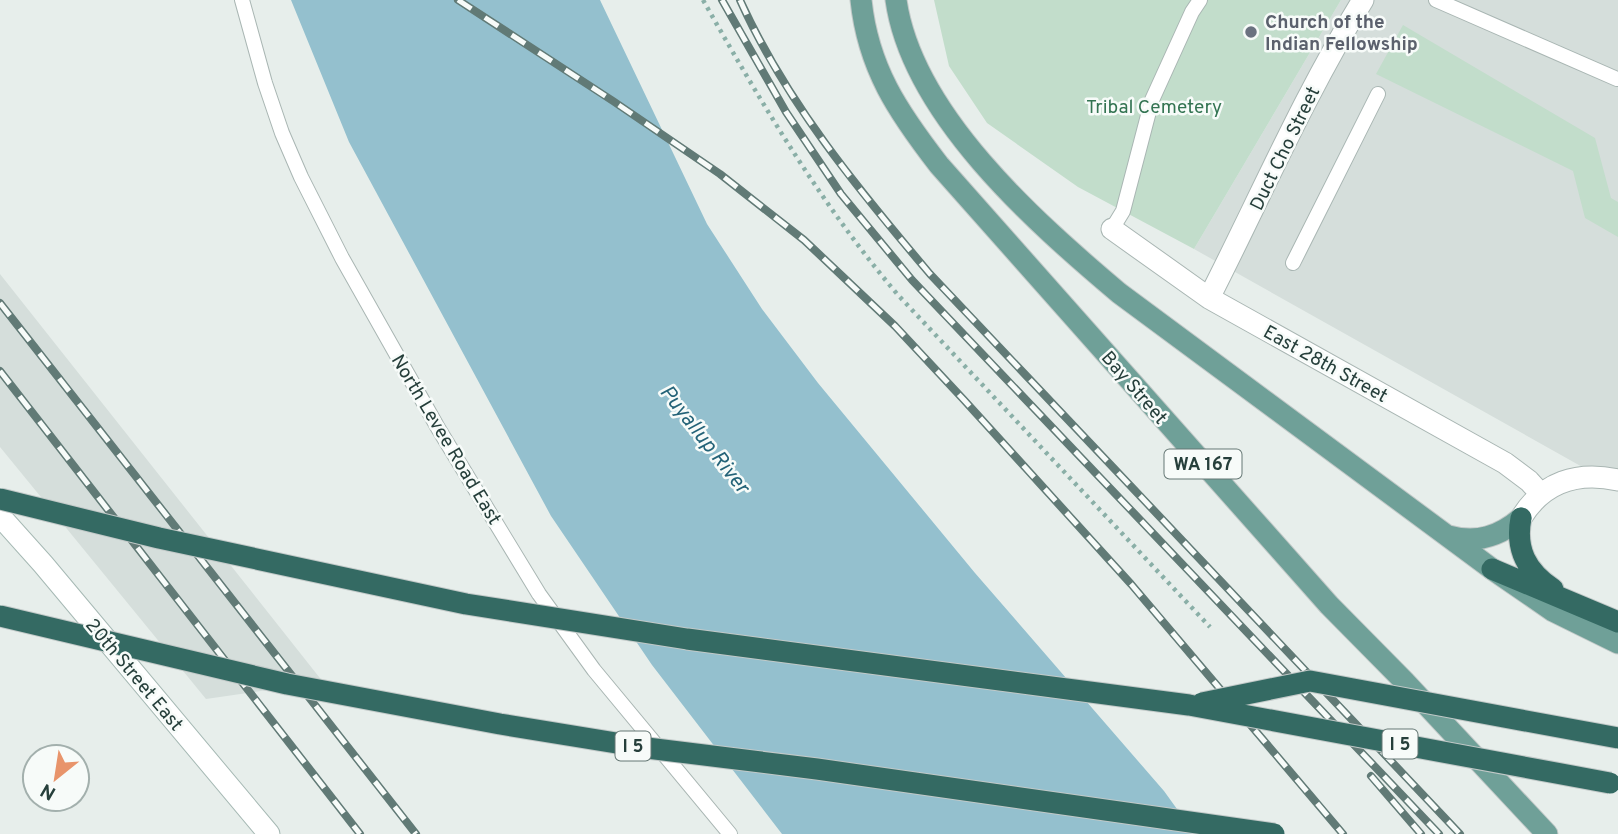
<svg xmlns="http://www.w3.org/2000/svg" width="1618" height="834" font-family="Overpass,sans-serif">
<rect width="100%" height="100%" fill="#e7eeeb"/>
<path fill="#d5dedb" d="M1341 0H1618V487L1194 249Z
M0 274 323 682 206 699 0 447Z"/>
<path fill="#c2ddcb" d="M934 0H1341L1194 249 1078 187 987 123 949 66Z
M1403 25 1595 138 1611 198 1618 202V237L1585 218 1573 171 1376 74Z"/>
<path fill="#94c0ce" d="M291 0H600L707 224 762 309 818 383 975 573 1164 791 1195 834H782L652 665 551 516 349 142Z"/>
<g fill="none" stroke-linecap="round" stroke-linejoin="round">
<g stroke="#a9b6b3" stroke-width="16">
<path id="lane" d="M242 0 265 83 282 133 301 177 342 258 438 428 539 594 594 670 730 834
M1436 0 1617 79
M1112 229 1123 211 1152 100 1192 12 1200 0
M1293 263 1378 94"/>
</g>
<g stroke="#a9b6b3" stroke-width="23">
<path id="street" d="M1112 229 1209 298 1505 463 1529 481 1540 493
M1209 298C1260 198 1304 95 1363 0
M1521 518C1543 482 1577 471 1618 480"/>
</g>
<g stroke="#a6b9b4" stroke-width="23">
<path id="secondary" d="M0 516 43 564 269 834"/>
</g>
<g stroke="#c2c9c8" stroke-width="23">
<path id="primary" d="M861 0C868 68 898 112 939 165L1329 605 1405 682 1547 834
M896 0C912 114 1035 222 1119 293L1492 569 1553 611 1618 643
M1449 536C1477 544 1500 536 1521 518"/>
</g>
<g stroke="#c2c9c8" stroke-width="23">
<path id="highway" d="M1521 518C1515 549 1526 571 1553 589
M1492 569 1618 622"/>
</g>
<path stroke="#8aafa7" stroke-width="4.5" stroke-dasharray="3.5 5" stroke-linecap="butt" d="M703 0C762 104 820 203 898 295L1210 627"/>
<use href="#lane" stroke="#fff" stroke-width="14"/>
<use href="#street" stroke="#fff" stroke-width="21"/>
<use href="#secondary" stroke="#fff" stroke-width="21"/>
<use href="#primary" stroke="#6fa098" stroke-width="21"/>
<use href="#highway" stroke="#346a63" stroke-width="21"/>
<g stroke="#617a76" stroke-width="8">
<path id="rail" d="M458 0 613 101 720 174 804 240 895 326 964 400 1131 584 1343 834
M722 0 786 112 841 194 912 280 1439 834
M740 0C786 102 858 189 930 274L1460 834
M0 303 416 834
M0 371 360 834
M1371 776 1421 834"/>
</g>
<use href="#rail" stroke="#f7fbf9" stroke-width="5" stroke-dasharray="16" stroke-linecap="butt"/>
<g stroke="#c2c9c8" stroke-width="23" stroke-linecap="butt">
<path id="highway-bridge" d="M0 499 159 538 466 604 687 639 1189 705 1610 783
M0 616 287 684 500 724 647 748 817 769 1274 834
M1202 703 1310 681 1618 738"/>
</g>
<use href="#highway-bridge" stroke="#346a63" stroke-width="21"/>
</g>
<circle fill="#6b7280" stroke="#f7fbf9" stroke-width="2.5" cx="1251" cy="32" r="7"/>
<g text-anchor="middle" stroke-width="5" stroke-linejoin="round" paint-order="stroke">
<g fill="#f7fbf9" stroke="#657774" stroke-width="2">
<rect x="1164.5" y="449.5" width="77" height="29" rx="5"/>
<rect x="1382.5" y="729.5" width="35" height="29" rx="5"/>
<rect x="615.5" y="731.5" width="35" height="29" rx="5"/>
</g>
<g font-size="18" font-weight="bold" fill="#263f3b">
<text x="1203" y="470">WA 167</text>
<text x="1400" y="750">I 5</text>
<text x="633" y="752">I 5</text>
</g>
<g font-size="19" font-weight="bold" fill="#5b616d" stroke="#f7fbf9" text-anchor="start">
<text x="1265" y="28">Church of the<tspan x="1265" dy="22">Indian Fellowship</tspan></text>
</g>
<g font-size="19" fill="#337452" stroke="#f7fbf9">
<text x="1154" y="113">Tribal Cemetery</text>
</g>
<g font-size="19" fill="#263f3b" stroke="#f7fbf9">
<text transform="translate(1284 148) rotate(-64)" y="7">Duct Cho Street</text>
<text transform="translate(1326 363) rotate(29)" y="7">East 28th Street</text>
<text transform="translate(1135 387) rotate(49)" y="7">Bay Street</text>
<text transform="translate(447 439) rotate(59)" y="7">North Levee Road East</text>
<text transform="translate(135 674) rotate(50)" y="7">20th Street East</text>
</g>
<g font-size="21" font-style="italic" fill="#246378" stroke="#f7fbf9">
<text transform="translate(705 439) rotate(52)" y="7">Puyallup River</text>
</g>
</g>
<g transform="translate(56 778) rotate(210)"><circle r="33" fill="#f7fbf9" stroke="#a3b0ad" stroke-width="2"/>
<path d="M0-5L12 26L0 18L-12 26Z" fill="#e8946b"/>
<text y="-10" font-size="19" font-weight="bold" text-anchor="middle" fill="#263f3b">N</text>
</g>
</svg>
